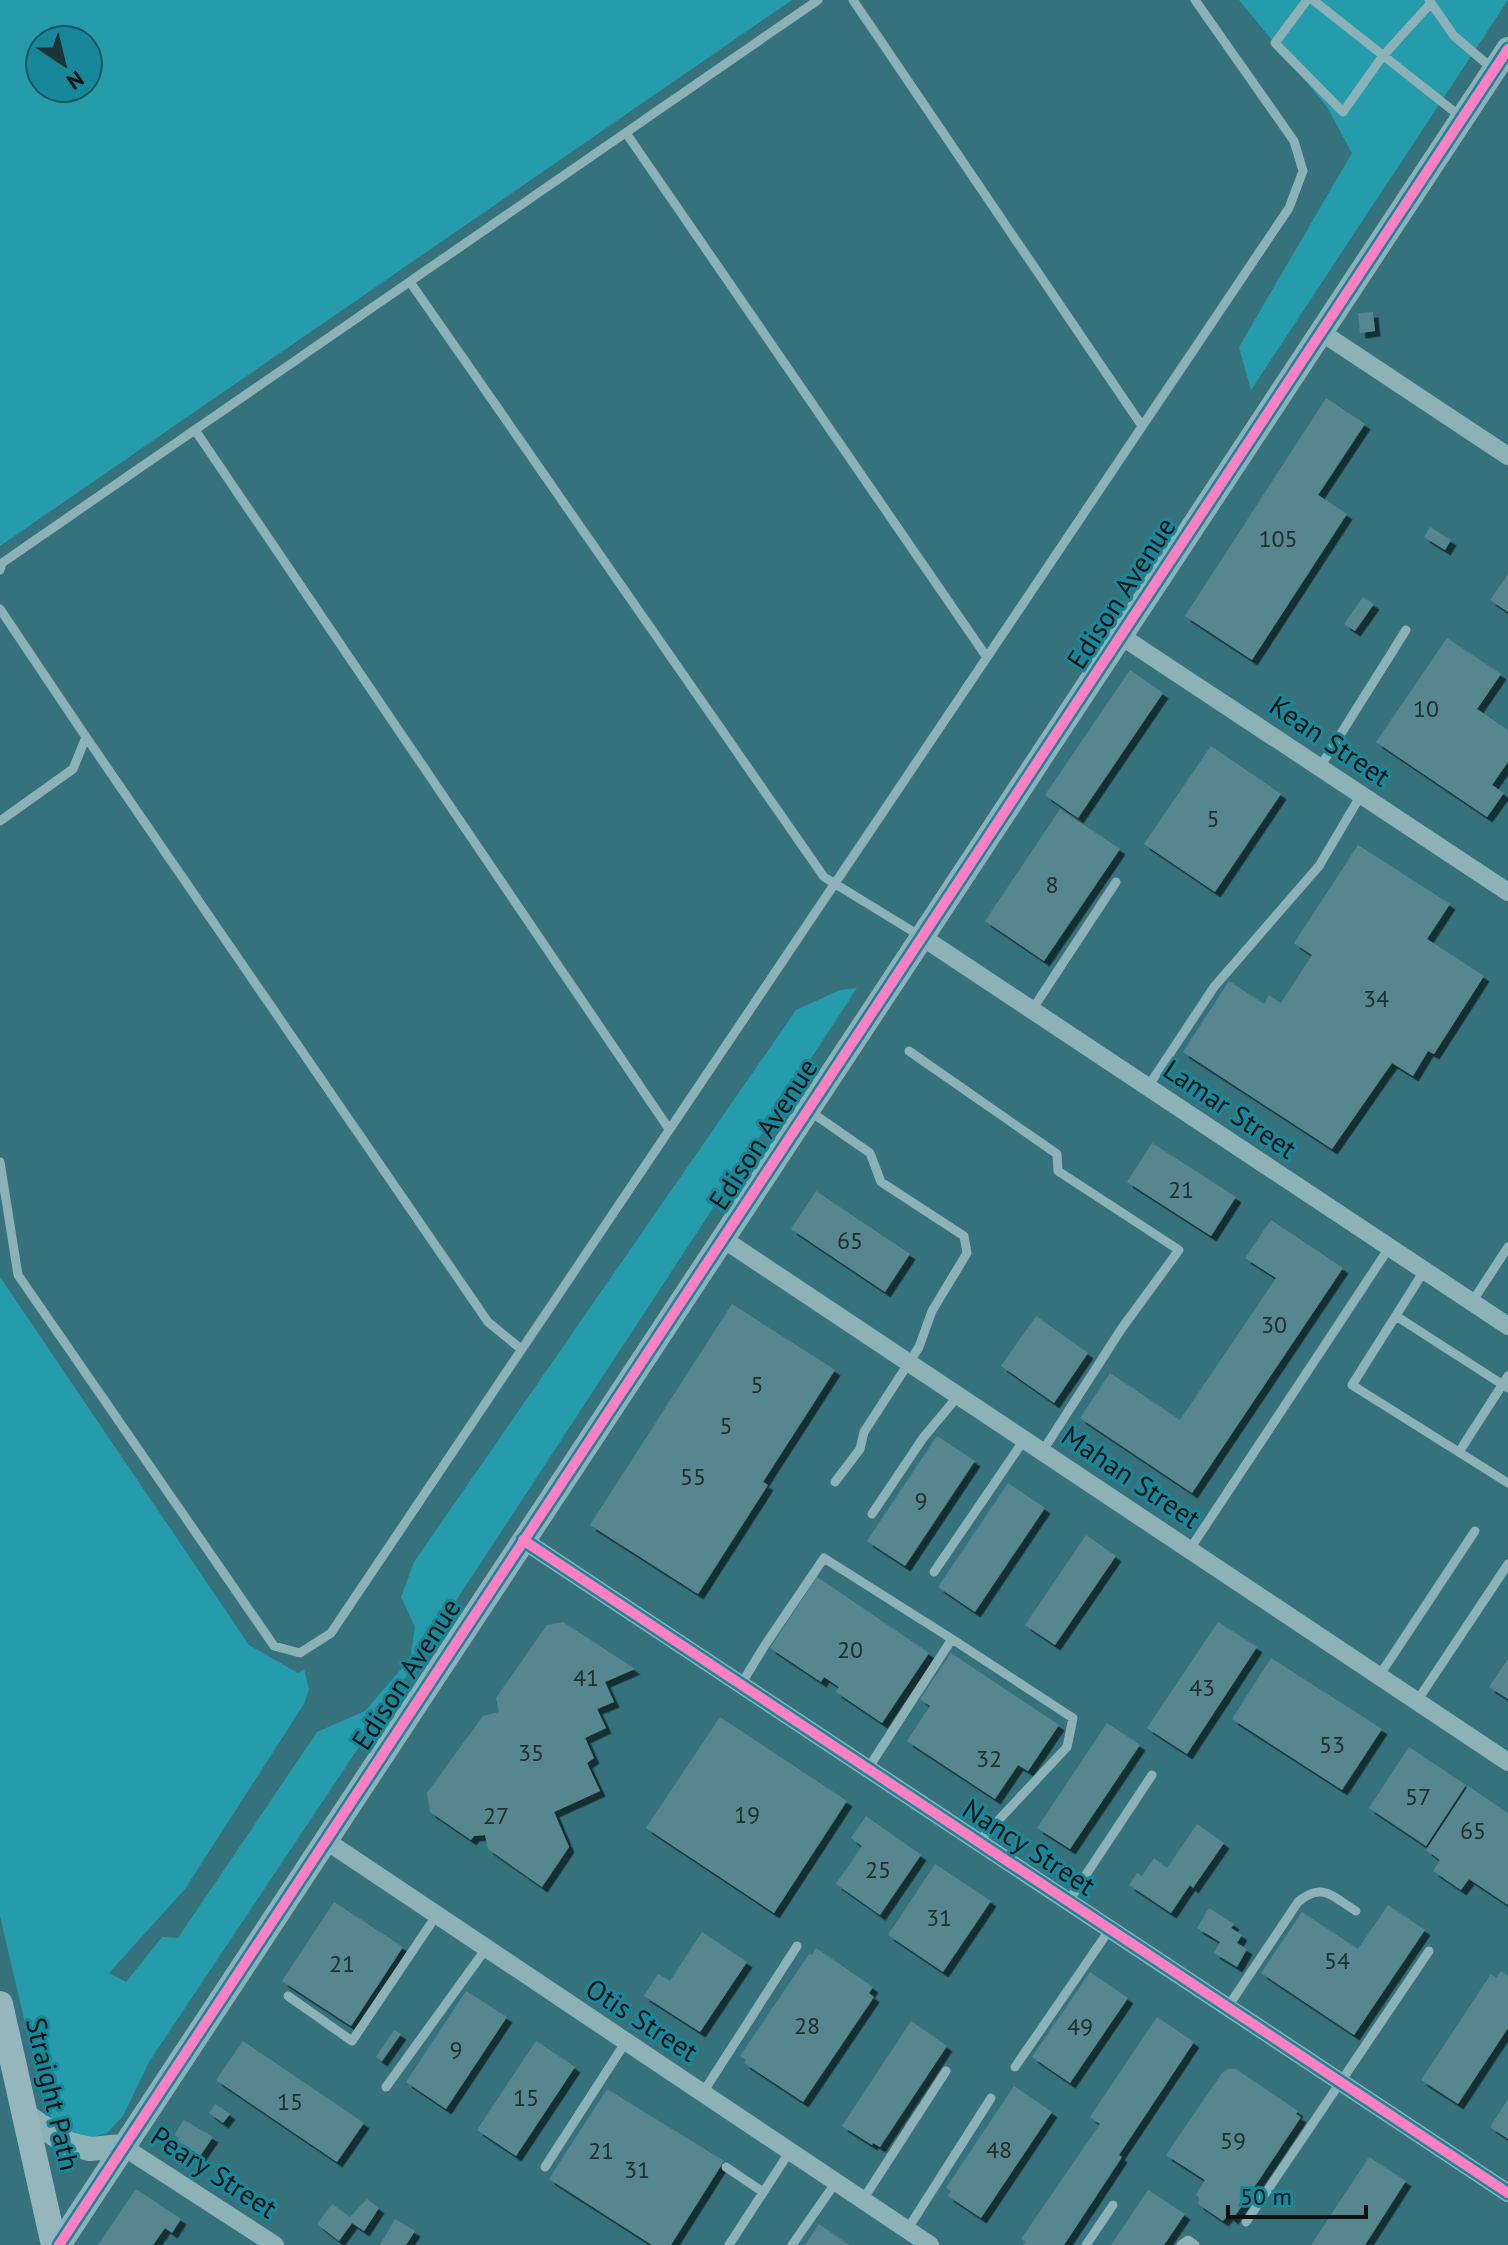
<svg xmlns="http://www.w3.org/2000/svg" width="1508" height="2245" font-family="'PT Sans',sans-serif">
<defs>
<filter id="shadow"><feDropShadow dx="5.5" dy="5.5" stdDeviation="0" flood-color="#0009"/></filter>
</defs>
<rect width="100%" height="100%" fill="#35727c"/>
<path fill="#259cac" fill-rule="evenodd" d="M0 0H792L0 546ZM40 40H88V88H40Z
M1239 0H1508L1251 390 1239 347 1352 153 1327 107Z
M857 988 425 1648 149 2062 123 2116 107 2133 86 2139 54 2123 44 2104 0 1916V1277L249 1645 298 1673 304 1669 309 1689 304 1704 185 1889 109 1973 126 1982 162 1937 178 1938 317 1732 365 1711 410 1659 415 1627 401 1597 414 1562 796 1010 840 990Z"/>
<path fill="#57878f" filter="url(#shadow)" d="M1373 312 1375 331 1360 333 1358 313Z
M1326 398 1365 424 1318 495 1347 514 1252 660 1185 616Z
M1430 527 1451 540 1445 550 1424 537Z
M1508 574V612L1490 600Z
M1363 597 1374 604 1355 631 1344 624Z
M1447 638 1501 674 1477 709 1508 730V762L1492 785 1504 793 1487 817 1376 742Z
M1130 670 1163 693 1078 818 1045 795Z
M1211 746 1281 794 1215 892 1144 844Z
M1060 809 1120 849 1044 961 985 921Z
M1358 845 1450 904 1427 939 1484 976 1434 1054 1428 1051 1413 1076 1392 1063 1332 1149 1183 1052 1229 981 1264 1004 1269 995 1281 1003 1312 955 1294 943Z
M1152 1143 1236 1197 1211 1236 1127 1182Z
M816 1191 910 1254 885 1292 791 1229Z
M1271 1220 1343 1268 1192 1493 1080 1418 1110 1373 1180 1420 1276 1278 1245 1258Z
M732 1304 835 1370 763 1482 768 1485 698 1594 590 1525Z
M1036 1316 1088 1353 1054 1403 1001 1366Z
M937 1436 975 1461 905 1566 867 1541Z
M1008 1483 1045 1508 975 1612 938 1587Z
M1086 1535 1116 1556 1055 1645 1025 1625Z
M817 1577 929 1653 882 1723 836 1692 839 1687 824 1677 821 1682 770 1648Z
M563 1622 635 1669 605 1682 614 1702 597 1709 606 1728 585 1738 594 1758 587 1763 600 1791 554 1812 569 1847 542 1887 488 1849 485 1835 474 1836 471 1840 430 1812 427 1793 483 1716 499 1712 496 1698 547 1625Z
M1218 1622 1257 1647 1187 1754 1147 1728Z
M951 1653 1059 1725 1028 1771 1018 1765 995 1799 907 1741 930 1706 920 1699Z
M1271 1658 1382 1729 1342 1790 1232 1719Z
M1508 1659V1699L1489 1687Z
M720 1717 847 1801 774 1913 646 1828Z
M1107 1723 1140 1745 1070 1849 1037 1828Z
M1409 1747 1466 1785 1426 1846 1369 1808Z
M1468 1786 1508 1813V1905L1469 1879 1461 1890 1433 1871 1440 1860 1426 1850Z
M866 1816 921 1855 880 1915 836 1884 862 1846 851 1838Z
M1197 1824 1224 1843 1193 1888 1190 1885 1171 1913 1129 1885 1137 1873 1142 1876 1154 1858 1167 1868Z
M935 1864 991 1901 943 1972 888 1935Z
M334 1902 403 1947 351 2026 282 1981Z
M1388 1905 1425 1930 1354 2035 1261 1973 1302 1912 1358 1949Z
M1209 1908 1234 1924 1231 1928 1242 1935 1237 1943 1247 1949 1237 1967 1214 1953 1220 1942 1197 1928Z
M702 1932 747 1962 700 2032 644 1996 658 1974 670 1981Z
M816 1948 873 1987 869 1993 874 1997 803 2102 744 2063 746 2060 740 2056 809 1954 812 1955Z
M1501 1971 1508 1976V2028L1458 2104 1421 2080 1491 1974 1496 1978Z
M1090 1972 1128 1998 1070 2083 1032 2057Z
M466 1991 507 2017 446 2109 406 2082Z
M1157 2017 1194 2042 1119 2155 1122 2157 1064 2245H1023L1026 2242 1021 2239 1100 2124 1090 2117Z
M911 2021 947 2046 880 2147 873 2143 872 2145 842 2126Z
M394 2030 401 2034 382 2061 376 2057Z
M243 2041 364 2123 337 2162 216 2080Z
M536 2041 575 2067 516 2156 477 2130Z
M1228 2069H1236L1298 2111 1296 2114 1301 2117 1233 2219 1228 2215 1223 2221 1198 2204 1199 2198 1196 2194 1205 2180 1166 2155 1222 2073Z
M1014 2086 1052 2112 981 2218 948 2196 951 2191 946 2188Z
M607 2089 724 2161 671 2245H652L549 2179Z
M1508 2099V2139L1490 2127Z
M215 2104 230 2114 223 2123 209 2113Z
M184 2120 213 2137 200 2156 178 2141 179 2138 174 2135Z
M1369 2157 1406 2181 1365 2245H1311Z
M136 2189 181 2219 172 2233 165 2228 153 2245H98Z
M1148 2190 1185 2214 1164 2245H1111Z
M367 2199 379 2208 364 2231 352 2223 339 2241 317 2224 332 2204 350 2217Z
M395 2219 415 2231 406 2245H380Z
M819 2224 849 2245H805Z"/>
<g fill="none" stroke-linecap="round" stroke-linejoin="round">
<path stroke="#8cb1b7" stroke-width="9" d="M853 0 1142 426
M1307 0 1275 43 1343 112 1382 57 1431 3
M1313 0 1461 117
M1429 0 1454 36 1494 70
M626 133 986 656
M410 282 824 877 922 937
M195 430 669 1129
M0 570 2 563 57 525 818 0
M0 609 86 737 73 769 0 821
M86 737 488 1322 521 1349
M1320 767 1406 630
M1032 1010 1116 882
M909 1051 1057 1154 1058 1171 1179 1250 1122 1328 1042 1452
M1147 1088 1214 987 1319 866 1361 795
M808 1110 870 1153 881 1182 964 1236 967 1253 932 1311 919 1347 864 1432 860 1449 835 1482
M0 1162 18 1275 274 1646 300 1653 331 1633 1289 208 1303 171 1294 141 1195 0
M1424 1271 1352 1385 1508 1483
M1472 1302 1508 1247
M1396 1316 1508 1388
M1459 1452 1508 1376
M872 1514 923 1438 958 1396
M1190 1549 1389 1248
M934 1572 1024 1440
M1379 1676 1475 1531
M740 1686 765 1645 824 1558 952 1639
M1417 1701 1508 1564
M867 1770 952 1639 1073 1718 1067 1747 978 1842
M1068 1902 1152 1775
M288 1996 352 2041 436 1916
M1227 2008 1298 1902C1322 1881 1333 1897 1356 1911
M1015 2067 1110 1929
M386 2087 485 1950
M702 2094 797 1946
M545 2167 625 2043
M726 2167 763 2192
M862 2201 946 2071
M1246 2222 1429 1951
M907 2230 991 2098
M729 2245 790 2151
M792 2245 836 2182
M1086 2245 1113 2205
M1181 2245 1188 2240 1195 2245"/>
<path stroke="#8cb1b7" stroke-width="18" d="M1321 332 1508 456
M1121 636 1508 892
M922 937 1508 1326
M723 1239 1508 1762
M523 1540 1508 2193
M325 1840 930 2245
M122 2146 275 2245"/>
<path stroke="#8cb1b7" stroke-width="24" d="M26 2116 69 2144 90 2149 122 2146
M59 2245 1508 49"/>
<path stroke="#94b6bc" stroke-width="26" d="M0 2004 54 2245"/>
<g stroke="#17889a" stroke-width="15">
<path id="cycleway" d="M523 1540 1508 2193
M59 2245 1508 49"/>
</g>
<use href="#cycleway" stroke="#ff80c0" stroke-width="10"/>
</g>
<g text-anchor="middle" stroke-width="6" stroke-linejoin="round" paint-order="stroke">
<g font-size="24" fill="#222e30">
<text x="1278" y="547">105</text>
<text x="1426" y="717">10</text>
<text x="1213" y="827">5</text>
<text x="1052" y="893">8</text>
<text x="1376" y="1007">34</text>
<text x="1181" y="1198">21</text>
<text x="850" y="1249">65</text>
<text x="1274" y="1333">30</text>
<text x="757" y="1393">5</text>
<text x="726" y="1434">5</text>
<text x="693" y="1485">55</text>
<text x="921" y="1509">9</text>
<text x="850" y="1658">20</text>
<text x="586" y="1686">41</text>
<text x="1202" y="1696">43</text>
<text x="1332" y="1753">53</text>
<text x="531" y="1761">35</text>
<text x="989" y="1767">32</text>
<text x="1418" y="1805">57</text>
<text x="747" y="1823">19</text>
<text x="496" y="1824">27</text>
<text x="1473" y="1839">65</text>
<text x="878" y="1878">25</text>
<text x="939" y="1926">31</text>
<text x="1337" y="1969">54</text>
<text x="342" y="1972">21</text>
<text x="807" y="2034">28</text>
<text x="1080" y="2035">49</text>
<text x="456" y="2058">9</text>
<text x="526" y="2106">15</text>
<text x="290" y="2110">15</text>
<text x="1233" y="2149">59</text>
<text x="999" y="2158">48</text>
<text x="601" y="2159">21</text>
<text x="637" y="2178">31</text>
</g>
<g font-size="28" fill="#111" stroke="#17889a">
<text transform="translate(1121 593) rotate(-57)" y="10">Edison Avenue</text>
<text transform="translate(1330 741) rotate(34)" y="10">Kean Street</text>
<text transform="translate(1230 1109) rotate(34)" y="10">Lamar Street</text>
<text transform="translate(763 1134) rotate(-57)" y="10">Edison Avenue</text>
<text transform="translate(1131 1477) rotate(34)" y="10">Mahan Street</text>
<text transform="translate(406 1674) rotate(-57)" y="10">Edison Avenue</text>
<text transform="translate(1029 1847) rotate(33)" y="10">Nancy Street</text>
<text transform="translate(642 2020) rotate(33)" y="10">Otis Street</text>
<text transform="translate(53 2094) rotate(77)" y="10">Straight Path</text>
<text transform="translate(214 2172) rotate(33)" y="10">Peary Street</text>
</g>
</g>
<g transform="translate(64 64) rotate(145)"><circle r="38" fill="#17889a" stroke="#155863" stroke-width="2"/>
<path d="M0-6L14 30L0 20L-14 30Z" fill="#1e3336"/>
<text y="-12" font-size="22" font-weight="bold" text-anchor="middle" fill="#111111">N</text>
</g>
<path d="M1228 2205v12h138v-12" fill="none" stroke="#111111" stroke-width="4"/>
<text x="1240" y="2205" font-size="24" fill="#111111" stroke="#17889a" stroke-width="6" paint-order="stroke">50 m</text>
</svg>
